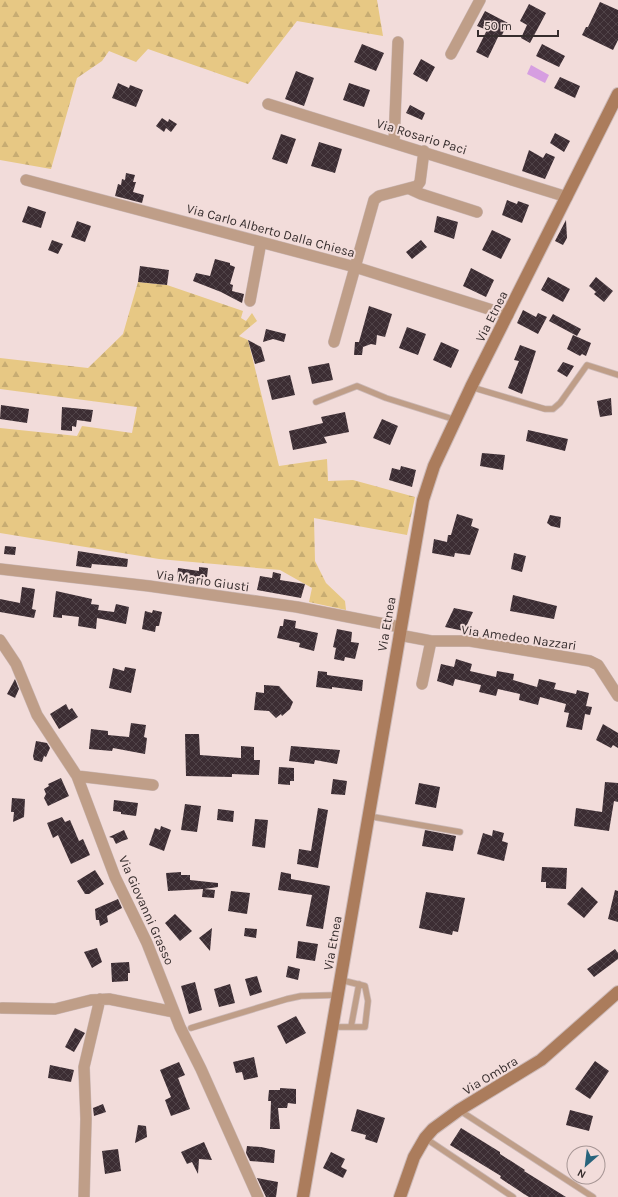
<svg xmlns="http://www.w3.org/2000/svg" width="618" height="1197" font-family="Karla,sans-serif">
<defs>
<pattern id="forest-firs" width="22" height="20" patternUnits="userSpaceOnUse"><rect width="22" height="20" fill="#e7c884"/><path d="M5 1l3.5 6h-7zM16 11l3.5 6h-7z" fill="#c7ac72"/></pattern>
<pattern id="building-cross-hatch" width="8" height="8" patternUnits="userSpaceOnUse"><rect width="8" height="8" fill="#3c2d33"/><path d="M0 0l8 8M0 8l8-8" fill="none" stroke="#504348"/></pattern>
</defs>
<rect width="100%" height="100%" fill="#f2dcda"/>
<path fill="url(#forest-firs)" d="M0 0H377L383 36 297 21 248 84 148 49 136 62 109 51 102 61 77 78 51 169 0 160Z
M138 282 167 285 243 311 241 318 246 321 252 313 257 321 239 336 248 340 279 466 327 459 328 481 353 480 415 497 407 535 314 518 315 561 326 583 345 601 346 610 309 602 312 588 280 570 159 559 0 533V428L77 436 82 426 132 433 137 407 0 389V358L88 368 123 334Z"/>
<path fill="#d69ee1" d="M531 65 549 75 545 83 527 74Z"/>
<path fill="url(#building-cross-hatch)" d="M600 2 618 10V40L613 50 582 35 586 27H588Z
M529 4 546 13 530 43 521 38 527 25 520 21Z
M485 11 508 23 501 37 499 35 488 58 476 52 487 30 477 26Z
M362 44 384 53 376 71 354 62Z
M542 44 565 56 559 67 536 56Z
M421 59 435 67 427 82 413 74Z
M296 71 314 78 304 106 285 99Z
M560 77 580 86 575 98 554 88Z
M118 83 129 88 130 85 143 90 136 107 112 98Z
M349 83 370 90 364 107 343 100Z
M410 105 425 113 422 120 406 113Z
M162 118 168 122 169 119 177 124 171 132 166 128 164 132 156 126Z
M555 133 570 141 564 152 550 143Z
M281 134 296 139 287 164 272 159Z
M319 142 342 149 335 173 311 166Z
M529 150 543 158 546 153 555 157 545 179 522 171Z
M126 173 135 175 133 182H136L133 192 144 195 142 203 115 196 118 184 121 185 122 179 125 180Z
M507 200 517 204 518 201 529 205 522 223 502 215Z
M28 206 46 212 41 228 22 222Z
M437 216 458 222 454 239 434 232Z
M566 220 567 238 563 245 555 241Z
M77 221 91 226 85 242 71 237Z
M492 230 511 239 501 259 482 250Z
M52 240 63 244 58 254 48 250Z
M421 240 427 247 412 259 406 252Z
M215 259 230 263V265L235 267 230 284 233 285 232 291 244 294 242 303 221 292 193 281 196 273 210 276Z
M140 266 169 270 167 285 138 282Z
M471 268 494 280 486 297 463 286Z
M548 277 570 289 563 302 541 290Z
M596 277 613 291 604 302 594 294 596 292 589 286Z
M369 306 392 314 385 337 377 335 376 345 371 344 363 347 362 355H354L355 342H359Z
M523 310 536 317 538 313 547 317 538 334 517 323Z
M553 314 581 329 577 336 549 321Z
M407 327 426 334 418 355 399 348Z
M266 329 286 334 284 342 273 339 263 342Z
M573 335 591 343 586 356 582 354 580 356 567 349Z
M248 340 261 347 265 361 255 364Z
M441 342 459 350 451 368 433 360Z
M520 345 536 351 522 394 508 388 519 361 514 360Z
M563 362 574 366 567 377 557 371Z
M329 363 333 380 312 384 308 367Z
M290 375 295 395 272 400 267 380Z
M611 398 612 415 600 417 597 401Z
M1 405 29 409 27 423 0 419Z
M62 407 93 410 91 422 77 420 76 427 72 426V431L61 430Z
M345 412 349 432 324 437 327 443 293 450 289 431 323 423 321 417Z
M382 419 398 426 390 445 373 438Z
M528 430 568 439 565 451 526 441Z
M482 453 505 455 503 470 480 466Z
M401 466 416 470 412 487 389 480 392 468 400 470Z
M457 514 473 519 471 526 479 529 470 555 455 553 454 557 432 553 434 539 447 542 448 535H451Z
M550 515 561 517 560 528 551 526 547 523Z
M5 546 16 547 15 555 4 554Z
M78 551 128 559 127 567 92 564 91 568 76 566Z
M514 553 526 556 522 572 511 569Z
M199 567 208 568 207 577 198 576 197 581 177 579 178 568 199 571Z
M273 572 281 574 280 580 305 584 301 598 257 590 260 576 272 578Z
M22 587 35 589 32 609 36 610 34 618 0 612V599L20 603Z
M56 591 92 599 91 604 99 605 98 610 114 612 116 604 129 607 126 624 97 618 96 629 78 626 79 617 62 615V618L53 617Z
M513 595 557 606 554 619 510 611Z
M454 608 473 612 464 631 445 627Z
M153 610 162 612 159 626H156L155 632 142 629 145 611 152 613Z
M284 619 296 621 295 628 318 633 314 651 299 647 300 643 277 638 280 626H283Z
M337 629 352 632 351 642 359 643 355 659 345 657 344 661 334 659 336 648 333 647Z
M456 659 472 664 470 671 496 677 497 671 514 674 513 680 537 687 539 679 556 683 554 689 576 694 577 690 589 693 586 706 592 707 590 715 585 714 582 730 566 727 569 713 564 712 566 704 540 697 538 705 519 700 520 694 498 689 496 696 479 692 481 685 455 679 453 686 437 681 441 664 454 667Z
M125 667 136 669 131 693 109 688 113 668 124 671Z
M318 671 327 672V675L363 680 362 691 332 687V689L316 687Z
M15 679 19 689 15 698 7 694Z
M264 685 279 686 293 702 290 709 282 716 281 714 276 718 269 711 254 710 256 692 264 693Z
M66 704 69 710 72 708 78 717 59 729 50 714Z
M131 723 146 725 144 737 147 738 145 754 113 748 112 751 89 749 91 729 108 731V735L129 737Z
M603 724 618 733V748L613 745 611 748 596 740Z
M185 734H199L200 755 241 758V746L254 747V760H260L259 775 232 774V777L186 776Z
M36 741 47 743 50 748 46 757 44 756 42 762 34 760 33 756Z
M291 746 340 750 337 764 315 760 314 764 289 761Z
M279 767 294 768V781H290V785L278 784Z
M61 778 69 796 48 806 44 798 46 794 44 789 49 786 48 784Z
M333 779 347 781 345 795 331 794Z
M605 782 618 783V802L614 801 609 831 574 826 576 808 602 812Z
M419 783 440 787 436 808 415 804Z
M12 798 25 799 24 817 13 822 14 812H11Z
M114 800 138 803 136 816 121 814V812L113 811Z
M185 804 201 806 197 832 181 830Z
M318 808 328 810 318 868 297 864 299 849 311 851Z
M218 809 234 811 233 822 217 820Z
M62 817 65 822 70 820 79 841 83 839 90 855 71 864 58 835 53 838 47 823Z
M255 819 268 820 265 848 252 846Z
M161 826 171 830 164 851 149 845 155 828 160 830Z
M124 830 128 839 122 841 116 844 113 838 109 837Z
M425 830 456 836 453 851 422 846Z
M493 830 504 833 502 841 508 843 504 861 477 854 483 833 492 836Z
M542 867 567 868 566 889 546 888V882H541Z
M95 870 104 884 89 894H85L77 881Z
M181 872V875H190V880L218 883V887L204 889 215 890 214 898 202 897 203 889 168 891 166 873Z
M281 872 291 874V879L330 886 323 929 306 926 312 895 278 890Z
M582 887 598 902 584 918 567 904Z
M615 890 618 891V922L608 919Z
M231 891 250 893 247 914 228 911Z
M426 892 465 898 458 932 453 931 452 935 419 928Z
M118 899 122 908 107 916 108 922 100 926 99 920H96L95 909Z
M175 914 192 931 180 941 165 923Z
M212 928 210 951 199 938Z
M245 928 257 929 256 938 244 936Z
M298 941 318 944 315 961 296 958Z
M97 948 102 962 92 968 84 952Z
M615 949 618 953V959L594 977 587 969Z
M129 962 130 973H128V981L112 982 111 963Z
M288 966 300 969 298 980 286 977Z
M257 976 262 992 250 996 245 979Z
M195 982 202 1010 189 1014 181 986Z
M230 984 235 1003 219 1007 214 989Z
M296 1016 306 1033 286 1044 277 1026Z
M75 1028 85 1033 74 1052 65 1047Z
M254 1057 258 1077 244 1080 242 1072 236 1073 233 1062Z
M595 1061 609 1071 590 1099 575 1089Z
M179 1062 185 1075 178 1078 190 1109 171 1116 165 1100 171 1097 160 1070Z
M50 1065 74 1070 71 1082 48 1078Z
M280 1088 296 1089V1104L288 1103 287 1108H278L280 1129H270L271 1101H268L269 1090H280Z
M103 1104 106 1112 94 1116 93 1108Z
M357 1109 385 1118 377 1143 365 1139 366 1135 351 1131Z
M570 1110 593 1116 589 1131 566 1125Z
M138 1125 146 1126 147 1137 135 1143Z
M461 1128 500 1152V1154L525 1170 524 1171 566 1197H529L524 1194 500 1178 501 1176 450 1145Z
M204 1142 212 1160 199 1159 198 1174 192 1162 187 1164 181 1152Z
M247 1146 261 1147 275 1150 274 1163 250 1161 246 1153Z
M118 1149 121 1171 105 1174 102 1151Z
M331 1152 345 1159 341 1167 347 1170 343 1178 323 1168Z
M257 1178 278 1182 276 1197H266Z"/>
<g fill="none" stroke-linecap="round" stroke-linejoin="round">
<g stroke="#ccb9b7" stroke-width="7">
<path id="lane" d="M471 387 545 409H553L560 403 587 365 618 375
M316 402 357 386 386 398 456 420
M368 816 460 832
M332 1027H365L368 1001 365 986 341 980
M351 1027 359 984
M191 1028 287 999 301 996 338 995
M459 1110 593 1197
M425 1138 513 1197"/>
</g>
<g stroke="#ccb9b7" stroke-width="12">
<path id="street" d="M451 54 480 0
M268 104 567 197
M394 142 398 42
M26 180 355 267 508 315
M410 189 421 194 477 212
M250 301 261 242
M334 342 374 200 379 196 417 186 420 182 424 151
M0 569 149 586 297 607 400 627
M399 635 431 641H470L590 661 598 665 618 696
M0 640 16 664 37 715 77 776 115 877 147 943 180 1027 201 1069 258 1197
M422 684 431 641
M77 776 153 785
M2 1008 55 1009 91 1000 109 999 174 1012
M84 1197 86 1119 84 1067 100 999"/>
</g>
<g stroke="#ccb9b7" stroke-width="14">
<path id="secondary" d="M303 1197 423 500 434 466 471 387 618 94
M400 1197 414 1157 425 1138 433 1129 459 1110 541 1060 618 992"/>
</g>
<use href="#lane" stroke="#bf9e88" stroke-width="5.5"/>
<use href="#street" stroke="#bf9e88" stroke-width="11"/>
<use href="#secondary" stroke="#ab7c5c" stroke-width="12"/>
</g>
<g text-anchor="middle" stroke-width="4" stroke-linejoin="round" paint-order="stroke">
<g font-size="13" fill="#362d2d" stroke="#f2dcda">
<text transform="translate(422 136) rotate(17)" y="5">Via Rosario Paci</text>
<text transform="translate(271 230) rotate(15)" y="5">Via Carlo Alberto Dalla Chiesa</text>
<text transform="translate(491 316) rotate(-63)" y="5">Via Etnea</text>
<text transform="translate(203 580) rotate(8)" y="5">Via Mario Giusti</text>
<text transform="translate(386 624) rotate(-80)" y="5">Via Etnea</text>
<text transform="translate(519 637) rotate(8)" y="5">Via Amedeo Nazzari</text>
<text transform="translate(147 910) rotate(66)" y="5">Via Giovanni Grasso</text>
<text transform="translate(332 943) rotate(-80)" y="5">Via Etnea</text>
<text transform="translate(490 1075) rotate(-31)" y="5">Via Ombra</text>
</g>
</g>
<g transform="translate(586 1165) rotate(208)"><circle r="19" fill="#f2dcda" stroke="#a79695"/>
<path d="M0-3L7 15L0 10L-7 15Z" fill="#28647c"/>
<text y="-6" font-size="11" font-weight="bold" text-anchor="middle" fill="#362d2d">N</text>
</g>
<path d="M478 30v6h80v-6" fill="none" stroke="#362d2d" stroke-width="2"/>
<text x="484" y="30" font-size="12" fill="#362d2d" stroke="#f2dcda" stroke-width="3" paint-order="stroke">50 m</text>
</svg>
